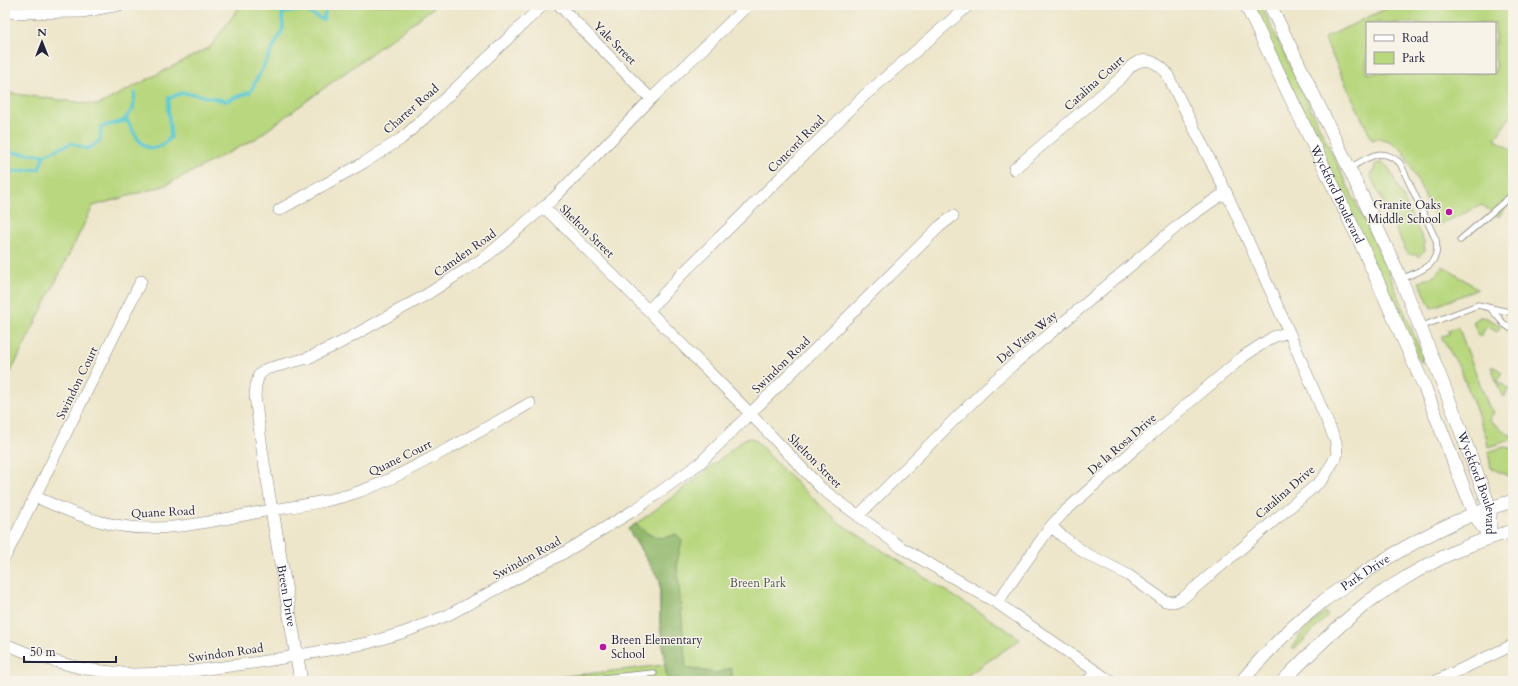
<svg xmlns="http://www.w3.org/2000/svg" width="1518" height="686" font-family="Cardo,serif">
<rect width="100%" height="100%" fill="#f7f3e8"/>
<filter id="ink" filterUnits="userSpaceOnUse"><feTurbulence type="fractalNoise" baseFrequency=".025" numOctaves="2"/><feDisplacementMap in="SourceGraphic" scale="8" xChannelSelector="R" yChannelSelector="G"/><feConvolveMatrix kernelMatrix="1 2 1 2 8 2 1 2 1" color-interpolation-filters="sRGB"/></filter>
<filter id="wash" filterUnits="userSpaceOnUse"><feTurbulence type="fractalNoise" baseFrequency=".012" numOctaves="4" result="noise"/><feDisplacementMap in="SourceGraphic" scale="16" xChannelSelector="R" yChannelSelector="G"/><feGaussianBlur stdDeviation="0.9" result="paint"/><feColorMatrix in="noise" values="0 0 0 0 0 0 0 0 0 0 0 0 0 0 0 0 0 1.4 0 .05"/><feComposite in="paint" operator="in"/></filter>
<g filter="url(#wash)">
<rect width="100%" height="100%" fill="#ede6ca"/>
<path fill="#b8d77e" stroke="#6d7c5c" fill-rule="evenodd" d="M241 5H437L255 139 164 186 93 206 5 384V94L8 93 98 105 210 47Z
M1252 5H1261L1386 266 1424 361 1421 362 1411 346Z
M1394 5H1513V118L1510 117 1495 139 1513 151V202L1510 200 1499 217 1482 205 1439 225 1403 151C1394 143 1385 136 1372 140L1324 38ZM1367 23H1495V73H1367Z
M1380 163 1384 164 1389 168 1424 242 1425 250 1418 257 1417 254 1414 255 1407 253 1370 175 1375 168 1374 165Z
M1443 266 1478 289 1431 308 1419 282 1436 275Z
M1480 317 1487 318 1501 326 1497 332 1487 326 1480 337 1478 335 1473 322Z
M1457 327 1459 329 1489 407 1494 412 1489 420 1513 437 1511 440 1488 447 1486 436 1460 368 1441 337 1449 334 1448 330Z
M1491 367H1494L1502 372 1497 381 1509 389 1504 397 1502 396Z
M749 438 754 439 787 474 838 522 1021 639 959 681H550V678L665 665 660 623V581L628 529C668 502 705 472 743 440Z
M1504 447 1510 448 1513 452V478L1491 468 1488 452Z
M1325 612 1328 616 1294 650 1292 647 1303 632Z"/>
<path fill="#92b86d" stroke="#5a6d54" d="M636 524C650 536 657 542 676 534L682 540 677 563 686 668 716 673 731 668 733 681H667L660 623V581L628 529Z"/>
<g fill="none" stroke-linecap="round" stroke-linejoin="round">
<path stroke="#5cc9d2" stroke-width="3.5" d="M124 120 133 109 135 93
M5 152 44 155 72 143 87 149 100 141 101 127 127 120C138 141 149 162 171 137L168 108 169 98 182 93 194 94 226 101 250 92 283 29 282 13 304 10 323 20 327 5
M5 174 8 172 39 169 44 155"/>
</g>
</g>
<g filter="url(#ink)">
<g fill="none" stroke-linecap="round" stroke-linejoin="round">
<g stroke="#888482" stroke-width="7">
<path id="service" d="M1350 168C1369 157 1381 146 1400 163L1436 240C1441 266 1420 271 1401 279
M1460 240 1513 194
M1491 309 1504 324 1513 330
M1420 327 1478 305 1513 313
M573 681 654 673"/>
</g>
<g stroke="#888482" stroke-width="12">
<path id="minor" d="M559 5 651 99
M5 13 82 12 119 5
M1014 169 1121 78C1125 74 1129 67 1134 64 1146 56 1158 63 1166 72L1226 192 1289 332 1336 442 1337 455 1323 479 1183 598 1174 602 1165 601 1128 575 1085 553 1062 536 1051 526
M544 207 621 283 738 401 822 489 902 548 997 603 1110 681
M279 210 365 162 401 139 431 112 543 5
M649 310 681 275 865 95 969 5
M36 497C63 509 92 522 122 526 163 533 213 521 254 513 287 507 322 504 355 493 388 482 417 465 448 449 475 434 503 419 530 403
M272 510 263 456 255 396 256 385 259 375 266 369 308 358 340 343 426 295 488 255 553 199 651 99 748 5
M858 516 959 415 994 381 1181 223 1208 204 1226 192
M5 557 141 281
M997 603 1051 526 1063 513 1138 446 1244 356 1273 337 1289 332
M5 644 35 656 84 669 132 674 178 673 260 662 368 643 405 632 448 615 562 554 636 509 700 463 939 227 953 216
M1087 681 1097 673
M1436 681 1513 645"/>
</g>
<g stroke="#888482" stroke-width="14">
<g id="tertiary">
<path id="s1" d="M1246 5 1362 246 1425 388 1474 514 1490 537"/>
<path id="s2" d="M1270 5 1349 168 1401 279 1445 389 1490 508V537"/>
<path id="s3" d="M272 510 301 681"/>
<path id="s4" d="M1242 681C1266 652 1293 625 1322 602 1336 591 1351 582 1365 572 1412 542 1459 516 1513 501"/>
<path d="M1283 681C1310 653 1338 626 1368 602 1376 596 1385 591 1394 585 1431 561 1470 542 1513 531"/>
</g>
</g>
<use href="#service" stroke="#fff" stroke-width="5.5"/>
<use href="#minor" stroke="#fff" stroke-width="11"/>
<use href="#tertiary" stroke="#fff" stroke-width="13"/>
</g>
</g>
<g fill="#b5179e" stroke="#f7f3e8" stroke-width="1.5">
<circle cx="1449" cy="212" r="4"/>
<circle cx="603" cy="647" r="4"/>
</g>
<g text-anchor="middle" stroke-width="3" stroke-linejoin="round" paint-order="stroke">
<g font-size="12" fill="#22223b" stroke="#f7f3e8">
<text transform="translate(615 43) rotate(45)" y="4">Yale Street</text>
<text transform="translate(1094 83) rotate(-42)" y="4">Catalina Court</text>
<text transform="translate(411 109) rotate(-41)" y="4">Charter Road</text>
<text transform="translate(796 144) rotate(-45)" y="4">Concord Road</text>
<text dy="4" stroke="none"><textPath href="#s1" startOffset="210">Wyckford Boulevard</textPath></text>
<text transform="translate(587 231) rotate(44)" y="4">Shelton Street</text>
<text transform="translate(465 253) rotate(-35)" y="4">Camden Road</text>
<text transform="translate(1027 337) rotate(-40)" y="4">Del Vista Way</text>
<text transform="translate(781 365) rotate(-44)" y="4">Swindon Road</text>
<text transform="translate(77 383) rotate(-64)" y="4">Swindon Court</text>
<text transform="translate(1122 444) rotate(-41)" y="4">De la Rosa Drive</text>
<text transform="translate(400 458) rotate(-26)" y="4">Quane Court</text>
<text transform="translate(815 461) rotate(45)" y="4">Shelton Street</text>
<text dy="4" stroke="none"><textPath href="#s2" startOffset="522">Wyckford Boulevard</textPath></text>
<text transform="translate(1285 492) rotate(-41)" y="4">Catalina Drive</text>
<text transform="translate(163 512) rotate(-3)" y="4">Quane Road</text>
<text transform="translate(527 558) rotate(-29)" y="4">Swindon Road</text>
<text dy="4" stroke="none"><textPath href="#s4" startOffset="165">Park Drive</textPath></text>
<text dy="4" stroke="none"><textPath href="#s3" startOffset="87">Breen Drive</textPath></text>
<text transform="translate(226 653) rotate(-8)" y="4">Swindon Road</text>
</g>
<g font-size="12" fill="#22223b" stroke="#f7f3e8" text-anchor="end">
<text x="1441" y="209">Granite Oaks<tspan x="1441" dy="14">Middle School</tspan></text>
<text x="611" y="644" text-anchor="start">Breen Elementary<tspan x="611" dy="14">School</tspan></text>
</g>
<g font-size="12" fill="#4f584f" stroke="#f7f3e8">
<text x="758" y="587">Breen Park</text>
</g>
</g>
<rect width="1518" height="686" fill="none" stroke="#f7f3e8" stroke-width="20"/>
<rect x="1366" y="22" width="130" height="52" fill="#f7f3e8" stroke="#a29fa3"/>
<rect x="1374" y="35" width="20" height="6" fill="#ffffff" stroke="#a29fa3"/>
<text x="1402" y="42" font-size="12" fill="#22223b">Road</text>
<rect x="1374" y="52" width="20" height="12" fill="#b8d77e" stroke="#a29fa3"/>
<text x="1402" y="62" font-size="12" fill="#22223b">Park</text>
<g transform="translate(42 42)" stroke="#f7f3e8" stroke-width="3" paint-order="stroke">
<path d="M0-3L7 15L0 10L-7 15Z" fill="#22223b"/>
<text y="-6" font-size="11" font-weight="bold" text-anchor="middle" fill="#22223b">N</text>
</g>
<path d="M24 656v6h92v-6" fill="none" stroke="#22223b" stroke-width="2"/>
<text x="30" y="656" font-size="12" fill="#22223b" stroke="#f7f3e8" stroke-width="3" paint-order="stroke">50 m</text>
</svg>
